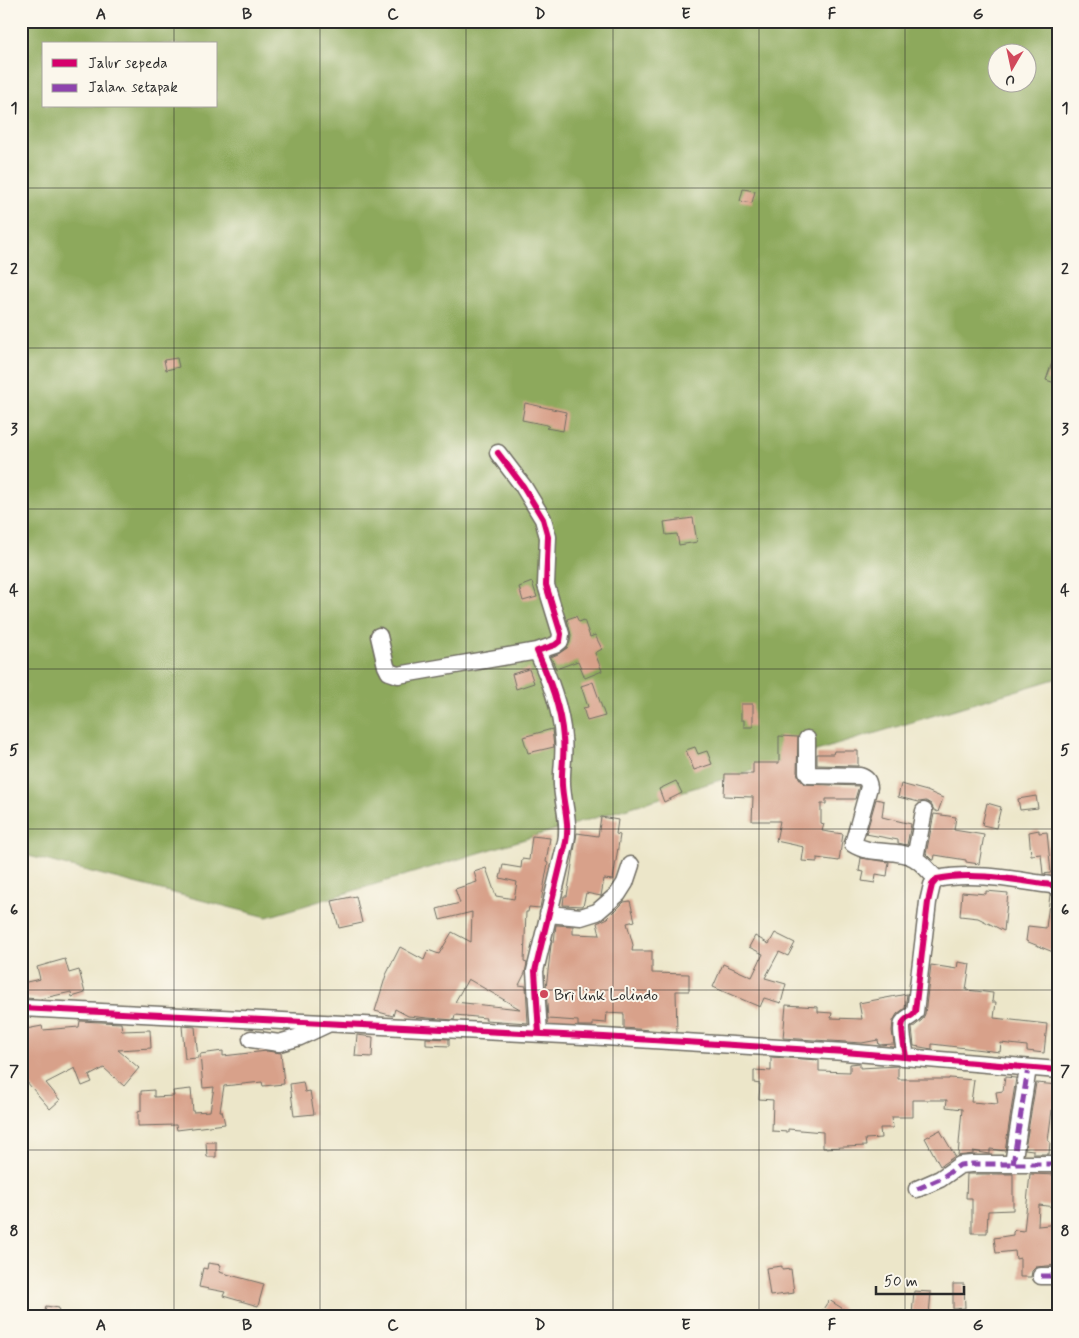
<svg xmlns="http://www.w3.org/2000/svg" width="1079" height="1338" font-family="Mynerve,sans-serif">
<rect width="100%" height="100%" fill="#fbf7ec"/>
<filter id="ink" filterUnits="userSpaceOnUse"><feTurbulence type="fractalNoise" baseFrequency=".02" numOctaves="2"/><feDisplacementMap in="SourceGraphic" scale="10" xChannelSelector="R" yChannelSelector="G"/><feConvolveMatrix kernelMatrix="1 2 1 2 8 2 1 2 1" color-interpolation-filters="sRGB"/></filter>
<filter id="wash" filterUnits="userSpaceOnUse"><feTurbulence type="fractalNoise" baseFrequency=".0096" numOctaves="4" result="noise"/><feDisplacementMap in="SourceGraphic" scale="20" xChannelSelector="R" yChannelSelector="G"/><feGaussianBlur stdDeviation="1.12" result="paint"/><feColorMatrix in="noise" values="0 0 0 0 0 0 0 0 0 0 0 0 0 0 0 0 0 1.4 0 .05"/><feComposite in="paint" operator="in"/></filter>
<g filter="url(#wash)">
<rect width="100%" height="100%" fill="#ece6c9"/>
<path fill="#8da95b" stroke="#5c6a43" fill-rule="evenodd" d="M21 21H1058V678L267 917 21 854ZM44 44H216V106H44ZM996 52H1026V82H996Z"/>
<g id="blocks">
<path fill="#d8a18a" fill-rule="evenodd" d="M743 189 755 191 752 203 740 201Z
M1056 351H1058V384L1046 380Z
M177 358 179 367 166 370 164 360Z
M525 403 566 412 563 431 546 428 549 426 547 425 522 420Z
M693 518 697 542 679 545 677 534 666 535 664 522Z
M532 582 537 597 523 601 519 587Z
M576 616 579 622 584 620 590 637 595 635 602 649 595 653 602 671 585 678 578 661 556 669 551 657 558 654 567 648 570 642 571 635 567 619Z
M529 669 534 683 516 689 512 674Z
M593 682 605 716 587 721 583 708 588 707 581 686Z
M741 704H753V727H744V720H741Z
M552 729 554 747 528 753 523 737Z
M779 736 798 737 797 772 799 778 804 784 859 786 855 799H826V804H821V823L824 824 822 831 843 834 839 861 817 858V862L802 861 804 847 776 841 780 821H752L753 797 724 796 725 774H753V763H779Z
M695 747 698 754 707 751 712 764 694 770 686 750Z
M834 751H858V766L817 765V754H833Z
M676 781 682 793 664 802 659 789Z
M901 784 927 791 943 798 938 812 934 810 931 804 926 801 919 802 898 797Z
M1036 796 1038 808 1020 810 1018 799Z
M876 799 884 801 882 817 911 824 907 845 898 843V840L866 834Z
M987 803 1001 807 996 828 982 825Z
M934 814 956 817 954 830 984 835 979 864 966 862V860L935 855 934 860H932L926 854Z
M601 817 618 820 616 834 620 835 613 880 604 879 601 896 586 893 583 906 563 905 564 896H567L577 833 598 836Z
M1039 830V833L1047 832 1051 873 1043 874 1041 854 1031 855 1029 832Z
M532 836 550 838 546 862 548 863 540 908 529 907 528 912H526L524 962 527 963 525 973 519 985 526 986 528 1023 485 1020 486 1018 455 1015 454 1020 428 1018 408 1016 395 1009 393 1016 375 1011 386 975 400 947 424 960 428 950 439 954 452 932 471 942 472 912 440 920 437 909 460 903 455 889 477 882 474 872 486 868 496 896 514 899 517 882 500 878 503 865 521 868 522 859 529 860ZM468 979 520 1009 455 1002Z
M861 858 889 862 887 876 876 874 875 883 862 881 864 872 859 871Z
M986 891 1008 893 1004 931 978 918 960 916 962 892 986 894Z
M1050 895 1058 896V954L1026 941 1028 926 1046 928Z
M356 896 362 923 339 928 332 901Z
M630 901 635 921 627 923 633 945 632 951H652V973L689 974V991H676L677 1032 624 1028V1014L607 1013 606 1023 593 1022V1026H578V1021L548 1019 546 988 551 945 552 942H554L556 925 573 926V934L600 935 597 923 608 918 624 902Z
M775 933 795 943 788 956 779 952 765 978 786 984 781 1003 764 998 760 1007 713 987 723 964 752 977 763 954 749 947 755 936 769 944Z
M65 959 69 973 79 970 85 993 72 997 71 992 40 999 25 998 22 983 40 979 37 967Z
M958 962 970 964 966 990 993 993 992 1002H996L994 1018 1047 1024 1044 1053 1027 1051V1046L1001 1043 1000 1052 932 1044V1049L914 1046 912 1028 922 1020 925 1014 931 965 957 969Z
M907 994 905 1008 897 1014 893 1021 892 1031 894 1044 879 1045 878 1040 862 1043 783 1038 786 1005 818 1007V1012L832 1013 831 1018 862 1019 859 1003Z
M80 1021 121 1023 122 1031 150 1030 151 1048 118 1050 139 1068 124 1086 104 1068 89 1076 92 1082 82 1086 75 1068 46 1083 60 1100 50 1109 26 1081 21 1070V1030L42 1026 43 1030 79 1027Z
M182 1026 195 1027 198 1058 185 1059Z
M357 1035 373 1037 372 1057 355 1056Z
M426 1038 449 1039V1046L426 1045Z
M223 1051V1056L267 1051 281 1053 284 1084 263 1086 262 1082 224 1086 220 1111H222L225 1124 177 1130 176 1125 138 1126V1112L141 1111V1091L154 1090V1097L174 1096 173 1091 191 1089 193 1112 210 1111 214 1087 203 1088 200 1054Z
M771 1057 819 1060V1071L850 1072V1064L860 1063V1068L898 1066V1079H949V1078L974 1080 971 1102 998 1104 996 1092 1003 1091 1005 1077 1016 1078 1005 1151 990 1149V1154L973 1151V1154L958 1156 962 1109 946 1107 947 1100H913V1117H892L893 1128H880L881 1138 865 1139 866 1146 823 1148V1132L788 1129V1132L772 1131 773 1100 759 1099 760 1084 754 1083V1070L771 1071Z
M303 1082 305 1092 310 1091 314 1114 294 1116 290 1084Z
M1036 1083 1058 1085 1056 1111 1052 1110 1048 1141 1050 1142 1049 1154H1033V1150L1025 1149Z
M940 1130 955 1156 940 1166 925 1138Z
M206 1142H216V1157H207Z
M967 1174H1013V1210L988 1211 987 1233H972V1198H966Z
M1030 1174 1058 1175V1204H1056V1207L1039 1205 1038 1226 1058 1224V1251L1055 1252 1057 1265 1036 1267 1032 1271 1031 1277H1020V1258L1016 1259 1015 1251 996 1253 994 1238 1013 1235V1232L1015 1230 1024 1231Z
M208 1263 221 1265 219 1272 264 1284 258 1306 223 1296 225 1292 199 1287 203 1268 207 1269Z
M782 1266V1270L791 1269 794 1293 770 1296 766 1268Z
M953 1284H964L965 1308 953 1309Z
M914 1291 931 1292 929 1315 912 1314Z
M829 1300 856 1317H818Z
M46 1306 59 1308 57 1317H44Z"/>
</g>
</g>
<g filter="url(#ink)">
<use href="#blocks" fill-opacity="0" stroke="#6f6c62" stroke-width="1"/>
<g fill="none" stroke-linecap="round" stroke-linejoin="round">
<g stroke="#6f6c62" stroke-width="19">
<path id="minor" d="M498 453 523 486 543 519 548 537 546 585 561 634 560 641 555 645 537 651C549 678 561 708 563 738 565 754 561 769 562 785 563 804 570 823 566 842L535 971 539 1033
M379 636 386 666 389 672 398 675 537 651
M807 739V772L809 775 860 776C866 778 868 780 869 787L853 844C871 856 896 848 914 858 923 863 930 873 937 879
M915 858 924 811
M548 914 581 917 597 912 618 894 625 883 631 865
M21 1008 604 1037 845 1052 1058 1070
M251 1039 279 1043 300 1037 330 1023
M906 1057C905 1049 900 1030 903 1023 905 1018 912 1017 915 1012L928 902 932 885 937 879C976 871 1019 881 1058 886
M1013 1164 1028 1068
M917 1189 940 1179 960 1165 972 1164H1058
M1041 1276H1058"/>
</g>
<use href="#minor" stroke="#fff" stroke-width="16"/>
<path stroke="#8e44ad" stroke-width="5" stroke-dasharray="10 5" stroke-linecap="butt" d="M1013 1164 1028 1068
M917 1189 940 1179 960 1165 972 1164H1058
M1041 1276H1058"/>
<g stroke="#fbf7ec" stroke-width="9">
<path id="cycleway" d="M498 453 523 486 543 519 548 537 546 585 561 634 560 641 555 645 537 651C549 678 561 708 563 738 565 754 561 769 562 785 563 804 570 823 566 842L535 971 539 1033
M21 1008 604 1037 845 1052 1058 1070
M906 1057C905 1049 900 1030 903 1023 905 1018 912 1017 915 1012L928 902 932 885 937 879C976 871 1019 881 1058 886"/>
</g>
<use href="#cycleway" stroke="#d6006c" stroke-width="6"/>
</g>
</g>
<path fill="none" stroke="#2b2b2b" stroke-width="1" stroke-opacity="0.55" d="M174 21V44M320 21V1317M466 21V1317M613 21V1317M759 21V1317M905 21V1317M174 106V1317M21 188H1058M21 348H1058M21 509H1058M21 669H1058M21 829H1058M21 990H1058M21 1150H1058"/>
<circle fill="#d1495b" stroke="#fbf7ec" stroke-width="2" cx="544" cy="994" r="5"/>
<g text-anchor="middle" stroke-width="4" stroke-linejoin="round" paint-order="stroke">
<g font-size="16" fill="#2b2b2b" stroke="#fbf7ec" text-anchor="start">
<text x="554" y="1000">Bri link Lolindo</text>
</g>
</g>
<rect width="1079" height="1338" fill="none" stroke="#fbf7ec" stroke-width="55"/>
<rect x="42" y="42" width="175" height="65" fill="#fbf7ec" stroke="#a8a59f"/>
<rect x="52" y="59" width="25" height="8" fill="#d6006c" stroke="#a8a59f"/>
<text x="88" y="68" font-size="15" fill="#2b2b2b">Jalur sepeda</text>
<rect x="52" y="84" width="25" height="8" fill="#8e44ad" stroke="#a8a59f"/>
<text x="88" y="92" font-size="15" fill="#2b2b2b">Jalan setapak</text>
<g transform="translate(1012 68) rotate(189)"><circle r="24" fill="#fbf7ec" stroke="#a8a59f"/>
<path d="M0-4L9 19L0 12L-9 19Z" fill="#d1495b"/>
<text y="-8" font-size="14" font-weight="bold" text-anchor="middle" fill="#2b2b2b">U</text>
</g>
<path d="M876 1286v8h88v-8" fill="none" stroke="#2b2b2b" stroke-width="2.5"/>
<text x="884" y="1286" font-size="15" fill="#2b2b2b" stroke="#fbf7ec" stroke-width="4" paint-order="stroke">50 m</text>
<rect x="28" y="28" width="1024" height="1282" fill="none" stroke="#2b2b2b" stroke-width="2"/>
<g font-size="16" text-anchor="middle" font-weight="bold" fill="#2b2b2b">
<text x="101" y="19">A</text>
<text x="247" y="19">B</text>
<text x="393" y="19">C</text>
<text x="540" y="19">D</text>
<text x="686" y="19">E</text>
<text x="832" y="19">F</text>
<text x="978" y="19">G</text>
<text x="14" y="113">1</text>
<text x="1065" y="113">1</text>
<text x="14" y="274">2</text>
<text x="1065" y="274">2</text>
<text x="14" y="434">3</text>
<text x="1065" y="434">3</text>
<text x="14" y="595">4</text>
<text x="1065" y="595">4</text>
<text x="14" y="755">5</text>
<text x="1065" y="755">5</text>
<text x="14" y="915">6</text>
<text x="1065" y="915">6</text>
<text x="14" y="1076">7</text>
<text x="1065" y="1076">7</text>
<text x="14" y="1236">8</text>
<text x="1065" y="1236">8</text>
<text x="101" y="1330">A</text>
<text x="247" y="1330">B</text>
<text x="393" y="1330">C</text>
<text x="540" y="1330">D</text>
<text x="686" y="1330">E</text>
<text x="832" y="1330">F</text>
<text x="978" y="1330">G</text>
</g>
</svg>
